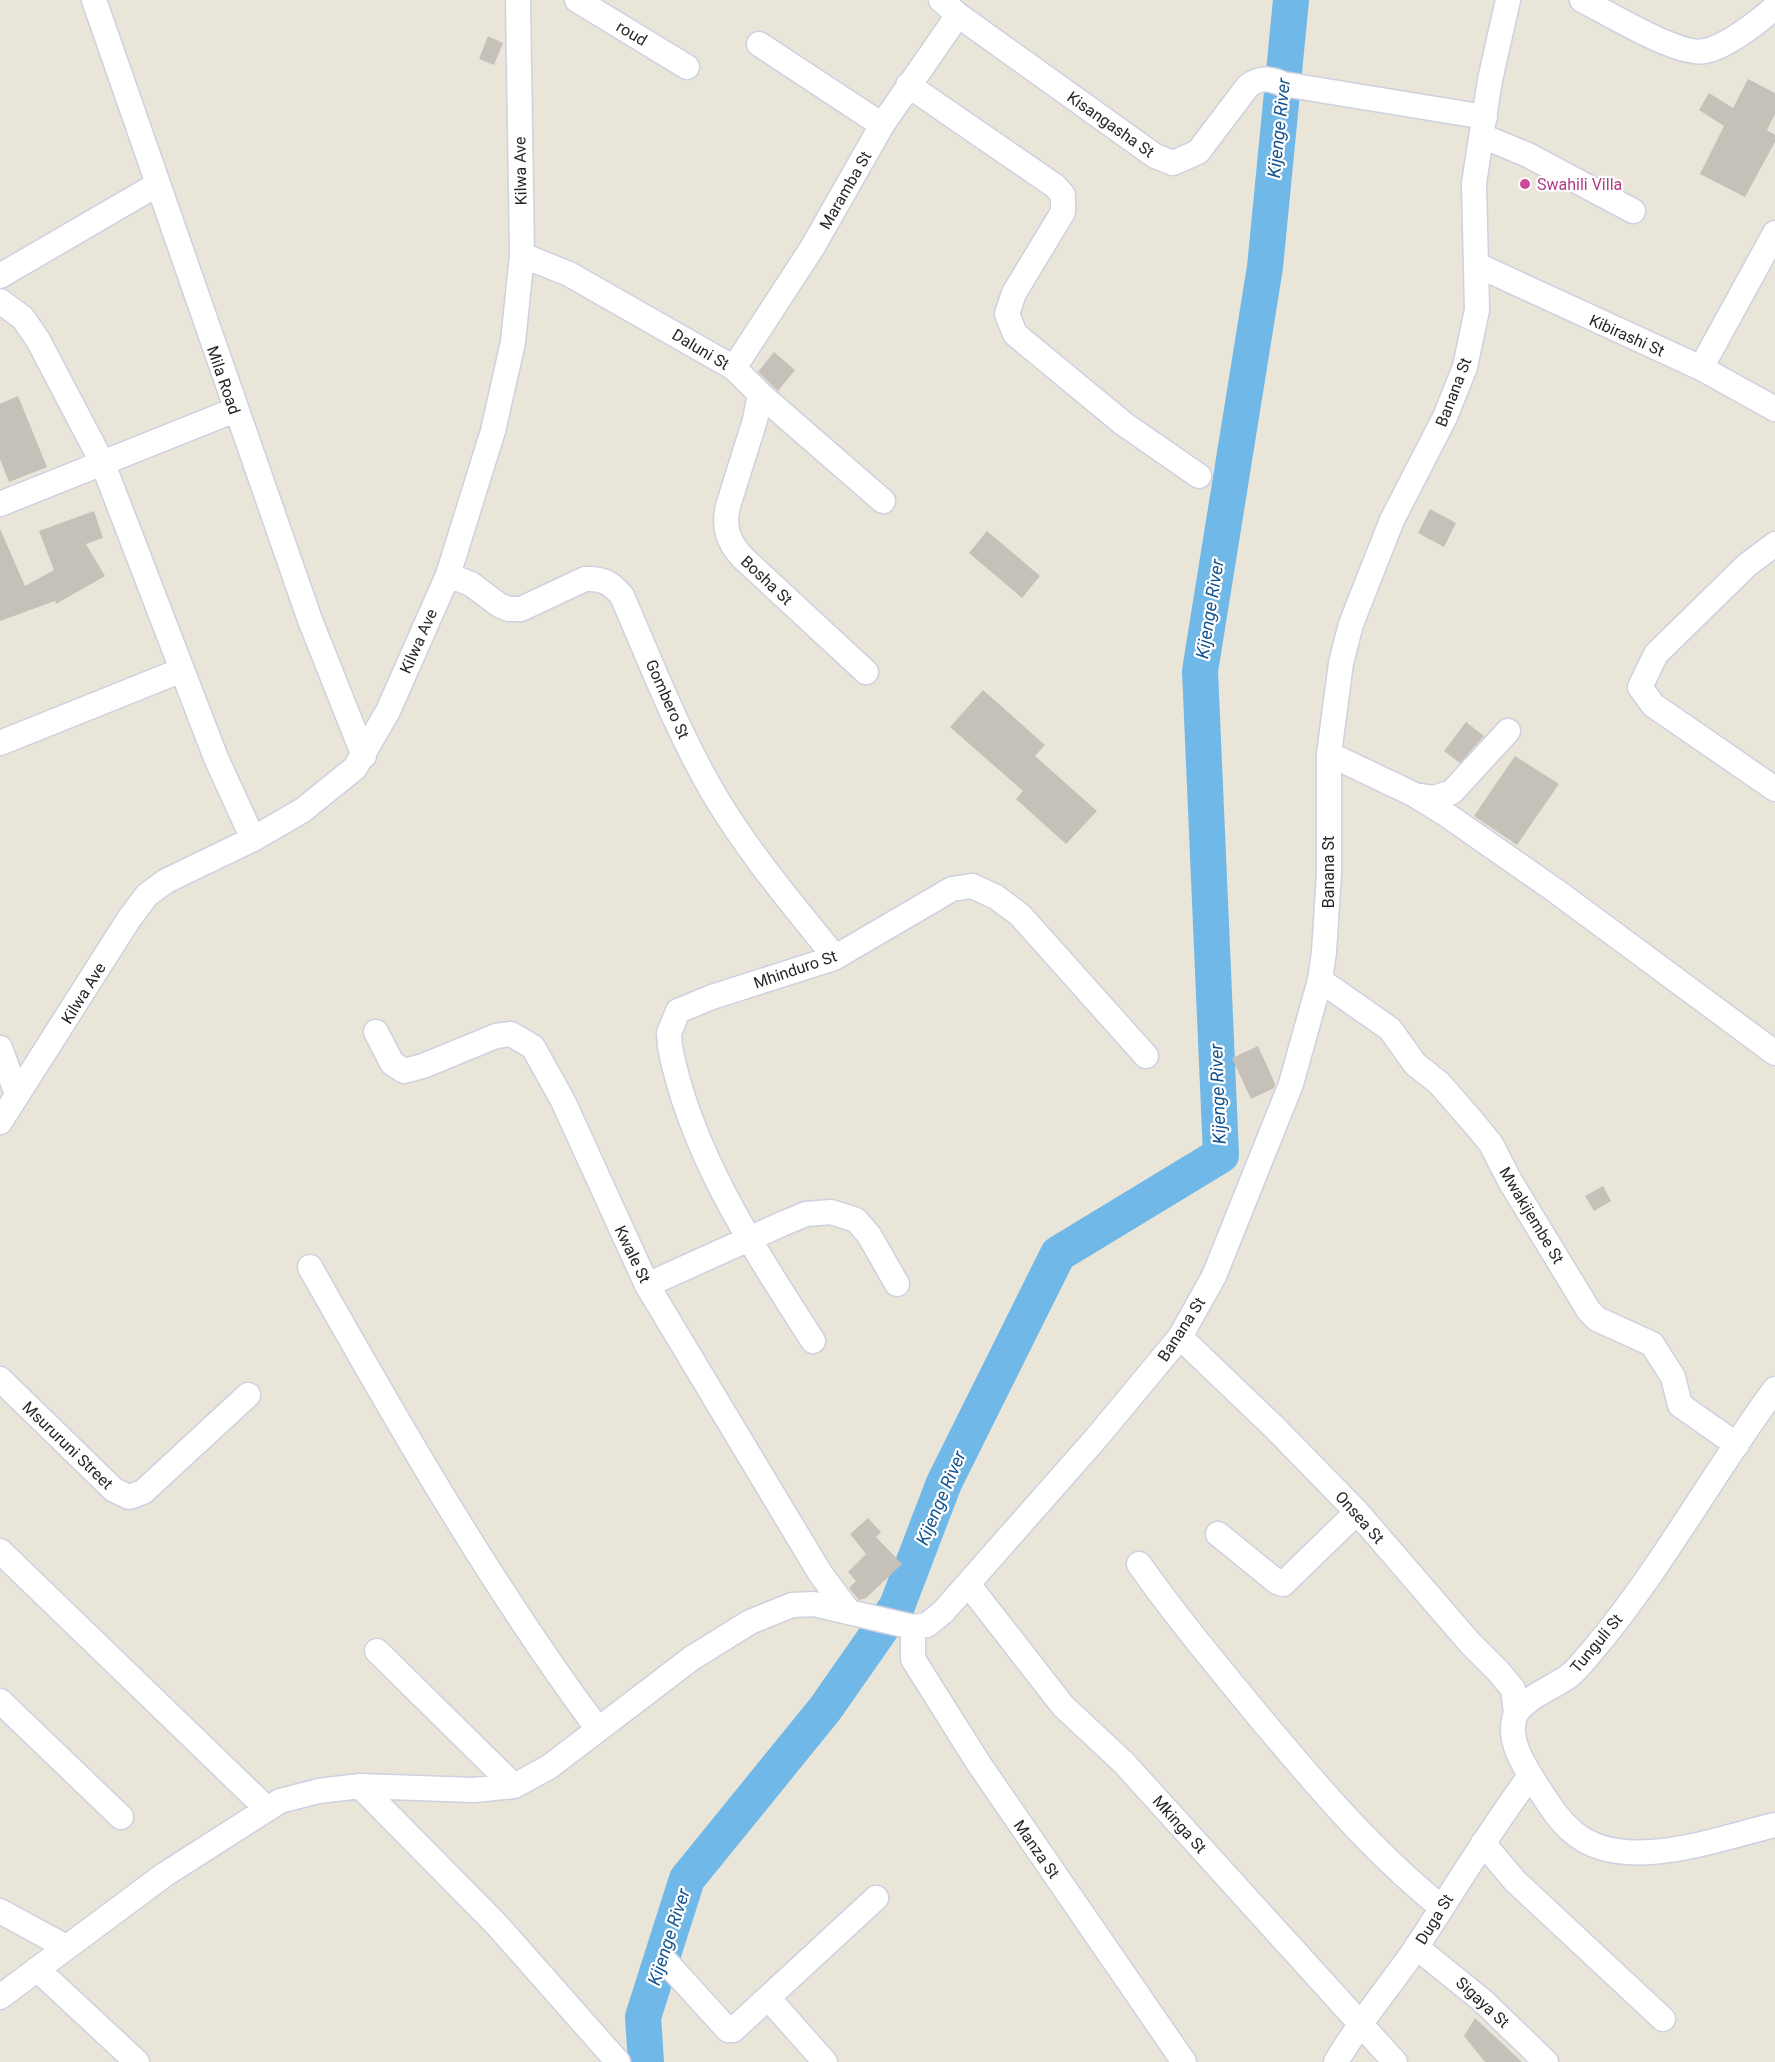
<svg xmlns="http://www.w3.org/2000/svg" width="1775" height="2062" font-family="Roboto,sans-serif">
<rect width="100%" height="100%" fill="#e9e5d9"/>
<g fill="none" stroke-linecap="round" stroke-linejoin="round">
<path stroke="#70b8e7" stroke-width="36" d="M646 2062 643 2017 687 1879 825 1709 897 1606 944 1483 1058 1254 1221 1155 1200 671 1265 267 1291 0"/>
</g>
<path fill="#c5c1b9" d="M488 36 503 43 494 65 479 59Z
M1748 79 1775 93V114L1767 130 1775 135V142L1745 197 1700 174 1724 126 1699 110 1709 93 1733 108Z
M774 352 795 370 778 391 758 372Z
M18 396 47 467 9 482 0 459V404Z
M1430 509 1456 523 1444 547 1418 533Z
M94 511 103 538 86 544 105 576 56 604 55 601 0 621V529L25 586 54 570 39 531Z
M987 531 1040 576 1022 598 969 553Z
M983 690 1045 745 1035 756 1097 811 1066 844 1016 799 1023 791 950 727Z
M1466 722 1484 736 1460 763 1444 751Z
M1515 756 1559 784 1517 845 1474 816Z
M1258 1046 1275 1084 1274 1088 1251 1099 1232 1058Z
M1603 1186 1611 1201 1594 1211 1585 1196Z
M868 1518 881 1532 876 1537 902 1564 866 1598 859 1600 849 1588 856 1581 848 1572 866 1554 850 1534Z
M1475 2018 1522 2062H1485L1464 2036Z"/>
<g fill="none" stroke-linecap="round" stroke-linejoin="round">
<g stroke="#cfd0e0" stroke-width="27">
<path id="minor" d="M94 0 310 620 364 756
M577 0 687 67
M941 0 958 15 1155 156 1173 163 1198 152 1248 86C1260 77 1269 78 1283 84L1485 117
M1582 0C1608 13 1679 57 1705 51 1726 47 1760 21 1775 7
M759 44 882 125
M908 85 1055 186 1063 195V212L1014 293 1007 314 1015 334 1124 424 1199 476
M1482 136 1528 155 1633 211
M522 255 569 274 734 368 760 394 883 501
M1477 265 1701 368 1775 409
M0 276 158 184
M0 301 23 318 38 340 103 464 216 758 253 839
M734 368 812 248 882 125 958 15
M1701 368 1775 233
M760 394 755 420 728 506C723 528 728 542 743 558L866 672
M0 504 235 410
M1775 544 1747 565 1656 654 1640 687 1653 705 1775 789
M448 575 471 584 499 605 509 609H521L585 579C603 578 611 583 622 596 651 663 678 733 715 796 749 853 793 905 835 957
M0 743 182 670
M1329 754 1415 795 1444 813 1556 891 1775 1053
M1415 795 1434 798 1452 792 1508 731
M1320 980 1390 1029 1415 1064 1439 1083 1473 1122 1491 1144 1510 1181 1589 1311 1597 1319 1652 1344 1673 1377 1680 1405 1737 1445
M376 1032 392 1063 404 1071 423 1066 496 1036 511 1034 533 1047 563 1101 647 1285 820 1573 849 1612
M0 1048 17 1094
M0 1122 129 919 147 895 166 881 253 839 303 810 355 768 388 711 448 575 493 431 513 342 522 255 518 0
M310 1267C399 1425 489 1582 597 1728
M647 1285 782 1224 806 1214 831 1212 856 1220 869 1235 897 1284
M1180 1337 1272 1425 1357 1512 1470 1643 1498 1671 1513 1689 1516 1713
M813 1341C755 1250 691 1155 670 1047L669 1033 678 1011 712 997 834 958 952 889 972 886 996 897 1020 915 1146 1056
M0 1379 114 1490 129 1497 143 1492 248 1395
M1775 1389C1713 1473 1660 1571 1593 1650 1586 1658 1578 1669 1569 1676 1554 1687 1522 1699 1515 1716 1507 1739 1523 1764 1535 1783 1547 1801 1557 1819 1574 1833 1624 1875 1719 1838 1775 1825
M1218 1534 1277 1582 1283 1584 1357 1512
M0 1551 266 1808
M1139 1564C1177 1618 1219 1668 1261 1719 1317 1786 1373 1852 1441 1907
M968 1584 1063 1706 1124 1763 1395 2062
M913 1627V1659L923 1675 979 1764 1184 2062
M377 1651 514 1786
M0 1701 121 1817
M360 1786 497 1925 618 2062
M1483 1843 1515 1881 1663 2019
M0 1911 66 1947
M1416 1947 1483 2001 1546 2062
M668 1964 728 2030H733L876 1898
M37 1969 137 2062
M0 1997 164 1875 280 1801 319 1791 360 1786 474 1790 514 1786 549 1767 692 1658 750 1622 792 1605 814 1604 913 1627 927 1625 943 1612 1098 1436 1180 1337 1214 1276 1291 1084 1320 980 1324 952 1329 874V754L1341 663 1351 624 1392 520 1445 417 1465 367 1477 310 1474 183 1490 80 1508 0
M769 1999 825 2062
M1336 2062C1361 2019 1391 1985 1418 1945 1455 1888 1490 1830 1530 1776"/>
</g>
<use href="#minor" stroke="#fff" stroke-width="24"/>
</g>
<circle fill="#d1479c" stroke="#fff" stroke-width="2" cx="1525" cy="184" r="6"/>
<g text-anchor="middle" stroke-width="4.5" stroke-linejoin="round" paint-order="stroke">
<g font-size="16" fill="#272727" stroke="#fff">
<text transform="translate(632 33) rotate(31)" y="6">roud</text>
<text transform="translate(1111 124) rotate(35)" y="6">Kisangasha St</text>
<text transform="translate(520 171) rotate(-91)" y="6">Kilwa Ave</text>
<text transform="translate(845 190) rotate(-60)" y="6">Maramba St</text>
<text transform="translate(1627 335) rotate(24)" y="6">Kibirashi St</text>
<text transform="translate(701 349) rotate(31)" y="6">Daluni St</text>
<text transform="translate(224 380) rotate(71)" y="6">Mila Road</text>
<text transform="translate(1453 392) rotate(-69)" y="6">Banana St</text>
<text transform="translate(767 580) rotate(43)" y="6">Bosha St</text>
<text transform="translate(418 641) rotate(-66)" y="6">Kilwa Ave</text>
<text transform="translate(668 699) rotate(66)" y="6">Gombero St</text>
<text transform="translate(1328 872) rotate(-90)" y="6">Banana St</text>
<text transform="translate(795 969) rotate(-19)" y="6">Mhinduro St</text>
<text transform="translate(83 993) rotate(-58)" y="6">Kilwa Ave</text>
<text transform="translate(1532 1215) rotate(59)" y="6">Mwakijembe St</text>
<text transform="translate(633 1254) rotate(64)" y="6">Kwale St</text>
<text transform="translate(1181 1329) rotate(-57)" y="6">Banana St</text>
<text transform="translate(68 1445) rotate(44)" y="6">Msururuni Street</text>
<text transform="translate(1360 1517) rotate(48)" y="6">Onsea St</text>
<text transform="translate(1596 1643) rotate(-50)" y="6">Tunguli St</text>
<text transform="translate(1180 1824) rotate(48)" y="6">Mkinga St</text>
<text transform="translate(1037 1849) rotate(55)" y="6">Manza St</text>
<text transform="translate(1434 1919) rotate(-58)" y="6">Duga St</text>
<text transform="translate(1483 2002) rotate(43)" y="6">Sigaya St</text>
</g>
<g font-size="16" fill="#b23c85" stroke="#fff" text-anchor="start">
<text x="1537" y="190">Swahili Villa</text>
</g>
<g font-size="18" font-style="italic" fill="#14548f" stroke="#fff">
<text transform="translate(1279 128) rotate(-84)" y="6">Kijenge River</text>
<text transform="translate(1210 609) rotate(-81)" y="6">Kijenge River</text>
<text transform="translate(1218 1094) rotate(-92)" y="6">Kijenge River</text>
<text transform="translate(941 1498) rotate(-67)" y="6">Kijenge River</text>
<text transform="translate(669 1937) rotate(-72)" y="6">Kijenge River</text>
</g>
</g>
</svg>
